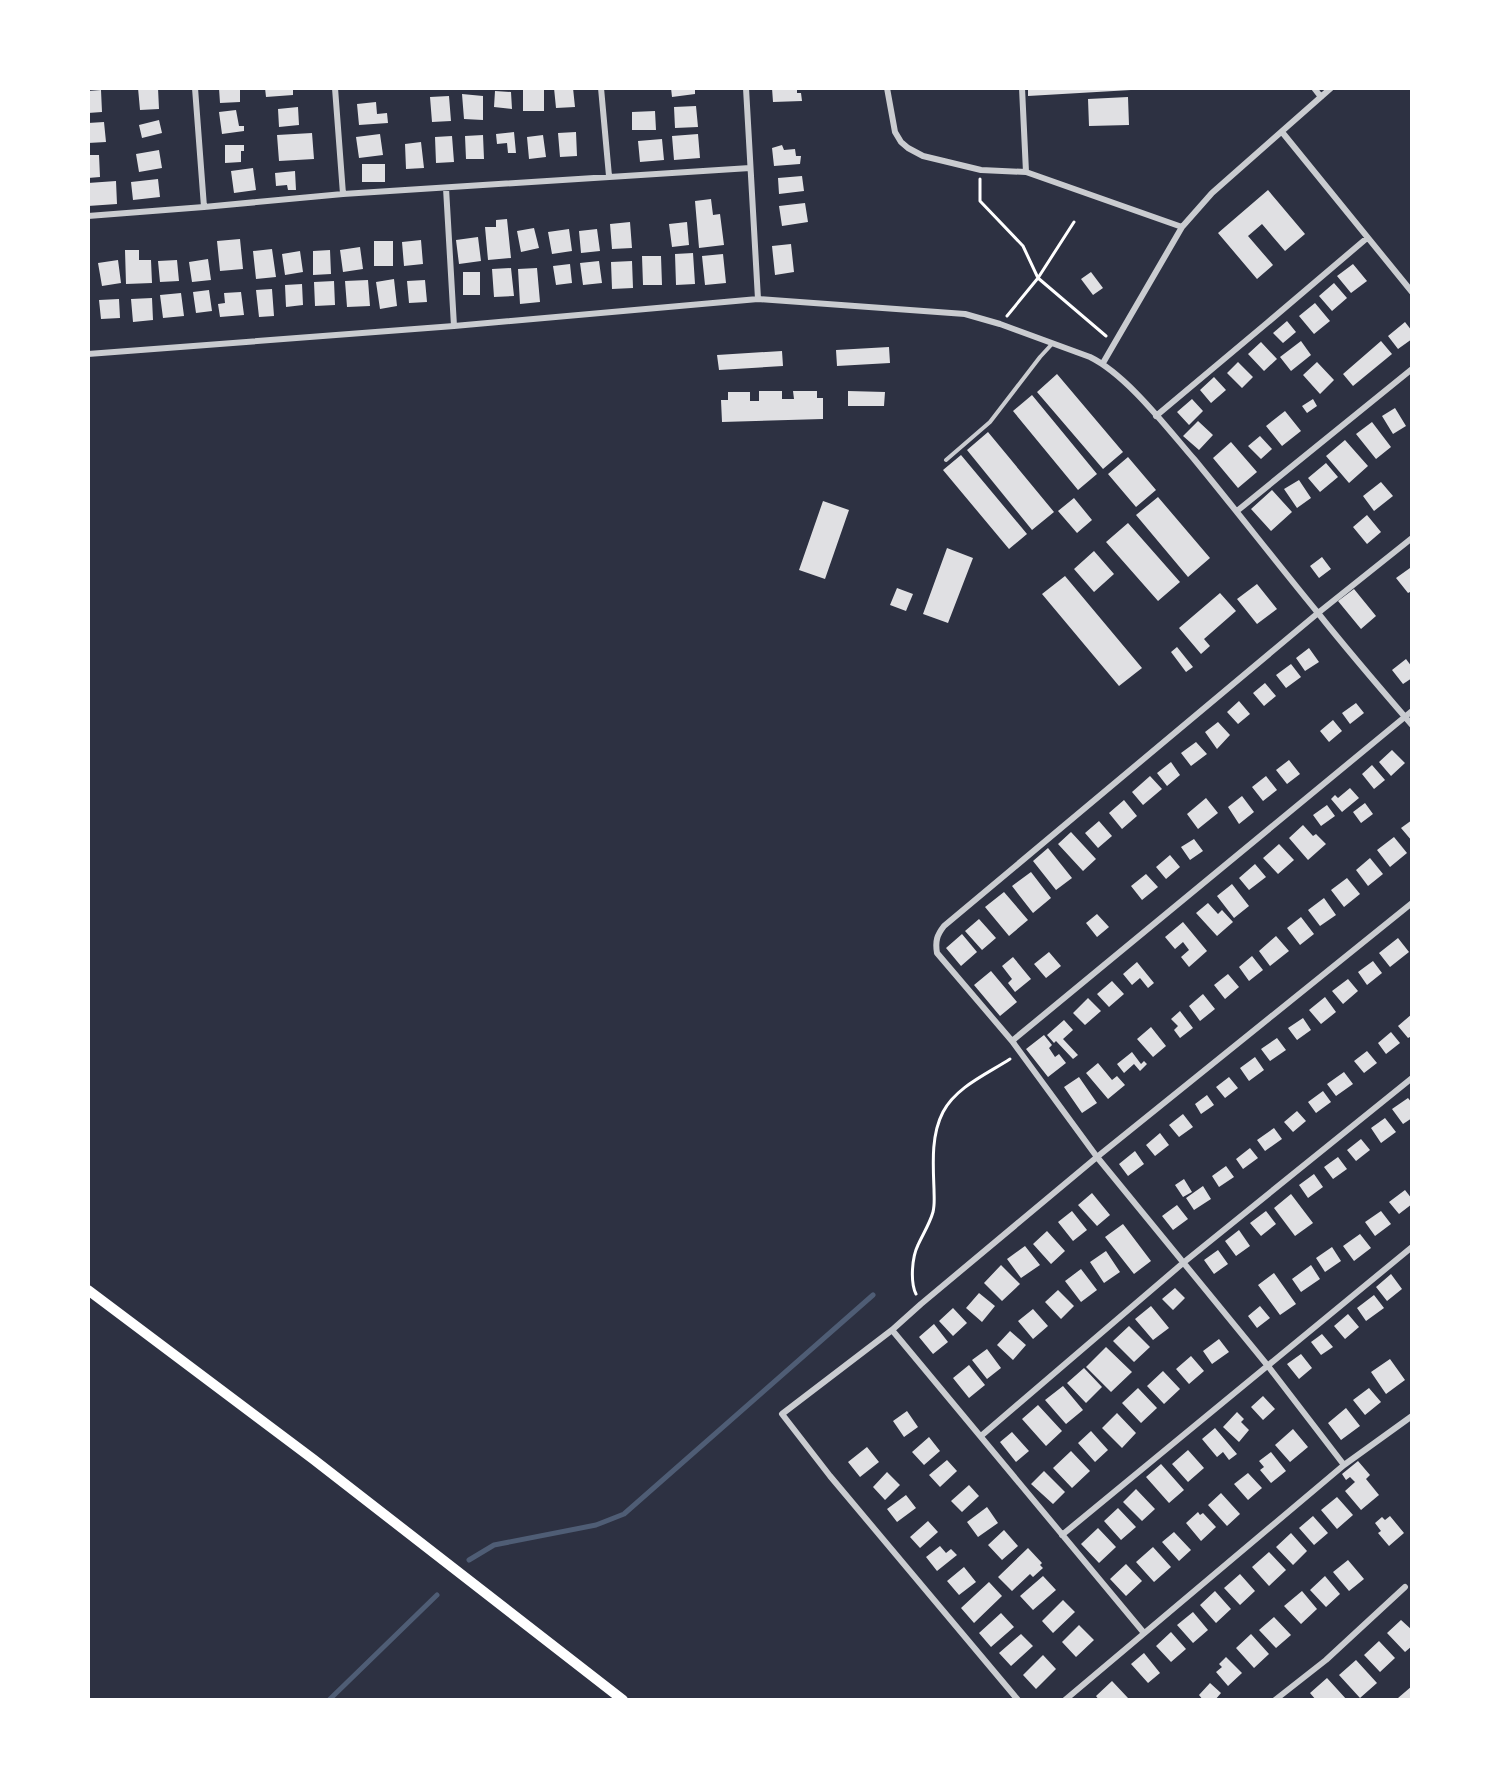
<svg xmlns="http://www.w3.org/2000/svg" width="1500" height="1788" font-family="'PT Sans Narrow',sans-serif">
<rect width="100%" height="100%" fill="#2d3142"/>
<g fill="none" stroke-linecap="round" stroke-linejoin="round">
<path stroke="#4f5d75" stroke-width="5" d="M469 1560 494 1545 596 1525 624 1514 873 1295
M329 1700 437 1595"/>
</g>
<path fill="#e0e0e3" d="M138 88H158L159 109 140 110Z
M219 88H240V102L220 103Z
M265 88H293V95L266 97Z
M523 88H544V111H523Z
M554 88H573L575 107 556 108Z
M671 88H695V94L672 97Z
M772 88H797V93H801L802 101 773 102Z
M1028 88H1131V90L1028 96Z
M101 90 102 112 88 113V91Z
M495 91 511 92 512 109 494 107Z
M462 94 483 96V120L464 119Z
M449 96 451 121 432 122 430 97Z
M1128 97 1129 125 1089 126 1088 99Z
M376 102 377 114 387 113 388 123 359 125 357 104Z
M696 106 698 127 675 128 674 107Z
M298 107 299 125 279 127 278 109Z
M236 110 239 126H244V131L222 134 219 112Z
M655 111 656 130H632V112Z
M159 120 162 133 142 138 139 125Z
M104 122 106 142 88 143V123Z
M514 132 516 153H508L507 143 497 144 496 134Z
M576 132 577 156 560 157 558 133Z
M312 133 314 159 279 161 277 135Z
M380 134 383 155 359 158 356 137Z
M698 134 700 158 674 160 672 136Z
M483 135 484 159H466L465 136Z
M543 135 546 157 529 159 527 137Z
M452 136 454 162 436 163 435 137Z
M662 139 664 160 640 162 638 141Z
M421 142 424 168 406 169 405 144Z
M225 145H244V151H241V162L225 163Z
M782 145 784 150 795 149 796 156H801L800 164 774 166 772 148Z
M159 150 162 168 139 172 136 154Z
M88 155H99L100 177 88 178Z
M362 164H385V182H362Z
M253 168 256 190 234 193 231 171Z
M295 171 296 190H288L287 185 276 186 275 173Z
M802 176 804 191 779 194 778 178Z
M158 179 160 197 133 200 131 182Z
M116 181 117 204 88 206V183Z
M1268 190 1305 234 1285 251 1262 224 1248 236 1273 265 1257 279 1218 233Z
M711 199 713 215 720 214 724 245 699 248 695 201Z
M805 203 808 222 782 226 779 206Z
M507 219 511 258 488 260 485 227H496V220Z
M630 222 632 248 612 249 610 224Z
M687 222 689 245 672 247 669 224Z
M534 228 539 248 521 252 517 231Z
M569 229 572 251 552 254 548 232Z
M597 229 600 251 581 253 579 231Z
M478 237 481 261 459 264 456 240Z
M240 239 243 269 220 271 217 241Z
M421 240 423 264 404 266 402 242Z
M374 241H393V266H374Z
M791 244 794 272 775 275 772 246Z
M360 247 363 269 343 272 340 250Z
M272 249 276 277 256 279 253 251Z
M125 250H139V260H151L152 283 126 284Z
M330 250 331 274 313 275V251Z
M300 251 303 272 285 275 282 254Z
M693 253 695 284 676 285 675 254Z
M723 254 726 283 705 285 702 256Z
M642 256H661L662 285H643Z
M208 259 211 280 192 282 189 262Z
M118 260 121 283 102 286 98 263Z
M177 260 179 281 160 282 158 261Z
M599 261 602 283 583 285 580 263Z
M632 261 633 288 612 289 611 262Z
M570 264 572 283 556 285 553 266Z
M1353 264 1367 281 1351 293 1337 276Z
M511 268 514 296 494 297 492 269Z
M537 268 540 302 520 304 518 269Z
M463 272H480V295H463Z
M1091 272 1103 288 1093 295 1081 279Z
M394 279 397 306 380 309 376 282Z
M368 280 370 306 347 307 345 281Z
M425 280 427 302 409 303 407 281Z
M334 281 335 305 315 306 314 282Z
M1334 283 1347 298 1332 311 1319 296Z
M302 284 303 305 286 307 285 285Z
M272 289 274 316 259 317 256 290Z
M209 290 212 311 196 313 193 292Z
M241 292 244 315 220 317 218 304 225 303 224 293Z
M181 293 184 316 163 318 160 295Z
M152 298 153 320 133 322 131 299Z
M119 299 120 318 101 319 99 300Z
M1315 303 1330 321 1314 334 1299 316Z
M1287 321 1296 332 1283 343 1273 333Z
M1405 322 1412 331V339L1398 349 1388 336Z
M1301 341 1311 355 1291 371 1280 357Z
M1381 341 1392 354 1353 386 1343 374Z
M1261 342 1277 359 1264 371 1248 354Z
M889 347 890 363 837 366 836 350Z
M782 351 783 366 719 370 717 355Z
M1238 362 1253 377 1242 388 1227 373Z
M1317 362 1334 380 1320 394 1303 375Z
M1057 374 1123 452 1103 469 1037 392Z
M1214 377 1226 390 1211 403 1200 390Z
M759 391H782V399H794L793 391H817V398H823V419L722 422 721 400H728V392H750V401H759Z
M848 391 885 392 884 406H848Z
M1032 395 1097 474 1078 490 1013 411Z
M1192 399 1203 411 1189 425 1177 412Z
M1313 399 1317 406 1307 413 1302 406Z
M1395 408 1406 426 1393 434 1382 416Z
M1285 411 1301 431 1282 446 1266 426Z
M1198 421 1213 435 1199 450 1183 436Z
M1372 422 1391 447 1376 459 1356 434Z
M988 432 1054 512 1032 530 967 450Z
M1260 436 1272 449 1261 459 1248 446Z
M1345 440 1368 466 1349 483 1326 456Z
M1231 442 1257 472 1238 488 1213 458Z
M961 455 1027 534 1009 549 943 470Z
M1128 457 1156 490 1136 507 1108 474Z
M1326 463 1338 477 1320 492 1308 478Z
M1299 480 1311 498 1297 508 1284 489Z
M1381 482 1393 496 1374 511 1363 496Z
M1272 490 1292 512 1271 531 1251 509Z
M1158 497 1210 558 1188 577 1136 515Z
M1074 498 1092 520 1077 533 1058 511Z
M823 501 849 510 825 579 799 570Z
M1367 515 1381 532 1367 544 1353 527Z
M1128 523 1180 582 1158 601 1106 542Z
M947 548 973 558 948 623 923 614Z
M1094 551 1114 574 1094 592 1074 569Z
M1322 557 1331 569 1319 578 1310 566Z
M1410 568 1412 570V591L1408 593 1396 578Z
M1065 576 1142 668 1119 686 1042 594Z
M1257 584 1277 609 1257 624 1237 599Z
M897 588 913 594 906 611 890 605Z
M1354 589 1376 616 1361 629 1338 601Z
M1220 593 1236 611 1204 639 1210 646 1201 654 1179 628Z
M1177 647 1193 667 1186 672 1171 652Z
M1309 648 1319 662 1305 671 1296 658Z
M1406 659 1412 667V678L1403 684 1392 670Z
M1291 664 1301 677 1286 688 1276 675Z
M1265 683 1276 696 1264 706 1253 693Z
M1239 701 1250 714 1238 724 1227 712Z
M1356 703 1364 713 1350 724 1342 713Z
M1333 720 1342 731 1329 742 1320 731Z
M1218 722 1230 735 1217 749 1205 732Z
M1196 742 1207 754 1191 766 1181 753Z
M1392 750 1405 763 1391 776 1379 762Z
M1289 760 1300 774 1287 784 1276 770Z
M1171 762 1180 775 1167 786 1157 773Z
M1372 765 1385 780 1374 789 1362 774Z
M1150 776 1162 789 1143 805 1132 792Z
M1266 776 1277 790 1263 801 1252 787Z
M1350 788 1359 798 1342 812 1331 799 1335 795 1338 798Z
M1242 796 1254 812 1239 824 1228 807Z
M1206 798 1218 813 1198 829 1187 814Z
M1124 800 1137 816 1122 829 1109 813Z
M1365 803 1373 814 1361 823 1353 812Z
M1327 805 1335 816 1321 826 1313 815Z
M1412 820V841L1401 828Z
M1099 821 1112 836 1098 848 1085 833Z
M1303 825 1313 836 1316 834 1326 844 1308 860 1289 838Z
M1071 832 1096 859 1083 871 1058 844Z
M1394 837 1407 853 1390 867 1377 850Z
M1194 839 1203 851 1190 860 1181 847Z
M1279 844 1294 860 1278 874 1263 858Z
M1048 848 1072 878 1056 890 1033 861Z
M1170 855 1180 867 1166 879 1156 867Z
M1370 858 1383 874 1368 886 1356 870Z
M1255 864 1266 877 1249 890 1239 878Z
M1031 872 1051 898 1033 913 1012 886Z
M1146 874 1158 887 1142 900 1131 886Z
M1347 878 1360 894 1344 907 1331 890Z
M1232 884 1249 906 1234 918 1217 896Z
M1004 892 1028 920 1009 936 985 907Z
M1324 898 1336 915 1320 926 1308 910Z
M1208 903 1218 914 1222 910 1233 922 1217 936 1196 913Z
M1097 914 1109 927 1097 937 1086 923Z
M1301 917 1314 934 1300 945 1287 928Z
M979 919 996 938 982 950 965 931Z
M1183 922 1207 951 1189 967 1181 957 1189 950 1183 942 1175 949 1165 937Z
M962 934 977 952 961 966 946 948Z
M1276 936 1289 951 1270 966 1259 951Z
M1398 938 1409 952 1390 967 1379 953Z
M1049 952 1061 966 1046 978 1034 964Z
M1252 956 1263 970 1249 981 1239 967Z
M1013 957 1031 979 1015 992 1008 983 1012 979 1002 966Z
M1373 961 1382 973 1367 985 1358 972Z
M1137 962 1154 983 1148 988 1140 978 1132 985 1123 974Z
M991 971 1017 1002 1000 1016 974 985Z
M1228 974 1239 987 1225 999 1214 985Z
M1348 979 1358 991 1343 1004 1332 991Z
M1112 981 1124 994 1109 1007 1097 994Z
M1203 994 1215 1009 1200 1021 1189 1006Z
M1325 997 1336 1012 1321 1024 1309 1010Z
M1088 998 1101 1011 1085 1025 1073 1013Z
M1180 1011 1193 1028 1180 1038 1174 1030 1178 1026 1171 1019Z
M1412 1014V1036L1408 1038 1398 1026Z
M1303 1018 1311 1030 1297 1040 1288 1028Z
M1064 1020 1073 1030 1063 1039 1078 1055 1073 1059 1056 1041 1054 1043 1047 1035Z
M1151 1027 1166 1046 1153 1057 1137 1039Z
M1391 1032 1400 1043 1386 1054 1378 1043Z
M1044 1035 1052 1045 1049 1048 1055 1057 1059 1054 1066 1063 1048 1077 1026 1049Z
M1277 1038 1286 1050 1270 1061 1261 1049Z
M1367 1051 1377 1063 1364 1073 1354 1061Z
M1132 1052 1141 1064 1144 1061 1147 1064 1140 1071 1134 1064 1124 1073 1117 1064Z
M1255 1057 1264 1070 1249 1081 1240 1068Z
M1098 1063 1112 1080 1117 1076 1125 1085 1108 1099 1086 1073Z
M1344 1072 1353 1084 1336 1096 1327 1084Z
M1079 1077 1097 1103 1082 1113 1064 1087Z
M1229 1077 1238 1088 1225 1098 1216 1087Z
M1323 1091 1331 1102 1316 1113 1308 1102Z
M1207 1095 1214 1105 1201 1114 1195 1104Z
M1408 1098 1412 1103V1118L1403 1124 1392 1109Z
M1297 1111 1306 1121 1293 1132 1284 1122Z
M1183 1114 1193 1127 1179 1137 1169 1125Z
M1385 1118 1396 1132 1381 1143 1371 1128Z
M1274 1128 1282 1139 1265 1151 1257 1140Z
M1160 1133 1169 1145 1155 1156 1146 1145Z
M1361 1139 1370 1150 1356 1161 1347 1150Z
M1250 1148 1258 1158 1243 1169 1236 1159Z
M1135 1151 1144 1164 1128 1176 1119 1164Z
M1338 1157 1347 1169 1333 1179 1324 1167Z
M1226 1166 1234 1177 1219 1187 1212 1176Z
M1314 1174 1323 1187 1308 1198 1299 1185Z
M1184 1179 1192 1192 1183 1197 1175 1185Z
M1203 1186 1211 1199 1194 1210 1186 1198Z
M1405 1190 1412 1199V1204L1399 1214 1389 1202Z
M1092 1193 1110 1215 1097 1226 1078 1205Z
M1291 1194 1313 1223 1295 1236 1274 1208Z
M1177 1205 1188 1219 1173 1230 1162 1216Z
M1072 1211 1087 1230 1073 1241 1058 1222Z
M1266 1211 1276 1224 1261 1236 1250 1223Z
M1381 1211 1391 1224 1375 1236 1365 1222Z
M1123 1224 1151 1261 1134 1274 1105 1237Z
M1239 1230 1250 1246 1236 1256 1225 1241Z
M1047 1231 1065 1251 1051 1264 1033 1244Z
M1360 1234 1371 1248 1354 1261 1343 1246Z
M1025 1246 1040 1265 1021 1278 1007 1259Z
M1332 1247 1341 1261 1325 1272 1316 1258Z
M1218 1250 1228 1264 1214 1274 1204 1260Z
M1106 1251 1120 1272 1104 1283 1090 1262Z
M1001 1265 1020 1284 1002 1301 984 1283Z
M1311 1265 1320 1279 1301 1292 1292 1279Z
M1081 1269 1097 1290 1081 1302 1065 1281Z
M1274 1273 1296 1304 1280 1315 1258 1285Z
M1391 1274 1402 1289 1387 1301 1376 1287Z
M1175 1288 1185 1298 1173 1310 1162 1299Z
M1058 1290 1074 1306 1061 1319 1045 1302Z
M979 1293 995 1306 982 1322 966 1308Z
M1374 1295 1384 1308 1366 1321 1357 1308Z
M1151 1306 1169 1328 1153 1340 1135 1319Z
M1260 1306 1270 1318 1257 1328 1248 1316Z
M953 1308 967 1323 953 1336 939 1321Z
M1033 1309 1048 1326 1033 1339 1018 1321Z
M1348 1314 1359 1327 1345 1339 1334 1326Z
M934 1324 948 1342 933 1354 919 1337Z
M1129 1326 1150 1347 1134 1362 1113 1341Z
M1010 1331 1026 1345 1013 1360 997 1345Z
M1322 1334 1333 1347 1321 1355 1311 1342Z
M1219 1339 1229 1352 1212 1364 1203 1351Z
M1106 1347 1132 1372 1111 1392 1086 1367Z
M987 1349 1001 1368 987 1379 972 1360Z
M1301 1354 1312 1368 1299 1379 1287 1364Z
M1191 1356 1204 1371 1189 1384 1176 1369Z
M1390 1359 1405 1380 1386 1394 1371 1372Z
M969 1365 985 1385 969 1398 953 1378Z
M1084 1368 1102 1387 1086 1403 1067 1383Z
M1163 1371 1180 1389 1164 1404 1147 1386Z
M1063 1386 1083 1410 1066 1424 1045 1400Z
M1138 1388 1157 1408 1141 1423 1122 1403Z
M1369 1388 1381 1402 1365 1415 1353 1400Z
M1263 1396 1275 1409 1263 1420 1251 1407Z
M1038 1405 1062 1431 1046 1446 1022 1419Z
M1346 1408 1360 1426 1341 1440 1328 1423Z
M907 1411 918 1427 904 1437 893 1421Z
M1237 1412 1244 1419 1241 1422 1249 1430 1239 1442 1223 1427Z
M1117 1413 1136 1433 1122 1448 1102 1428Z
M1215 1428 1237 1454 1229 1460 1223 1452 1217 1457 1202 1439Z
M1293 1429 1308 1447 1290 1462 1275 1445Z
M1091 1431 1108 1450 1095 1462 1078 1443Z
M1012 1432 1029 1451 1016 1462 1000 1442Z
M929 1437 940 1451 924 1465 912 1452Z
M867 1447 879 1462 860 1477 848 1462Z
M1188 1450 1204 1468 1188 1482 1172 1464Z
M1071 1451 1090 1471 1072 1488 1053 1468Z
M1271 1452 1286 1471 1271 1483 1260 1470 1264 1467 1259 1461Z
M947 1460 957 1471 940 1487 929 1475Z
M1358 1461 1370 1475 1366 1479 1379 1495 1361 1510 1345 1491 1355 1482 1350 1477 1346 1480 1342 1474Z
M1161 1464 1184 1490 1169 1503 1146 1477Z
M1044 1471 1065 1492 1053 1504 1031 1484Z
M887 1472 900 1485 885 1500 873 1487Z
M1248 1473 1262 1488 1248 1500 1234 1484Z
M969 1485 979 1496 962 1512 951 1501Z
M1136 1489 1155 1509 1142 1521 1123 1502Z
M1221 1493 1240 1514 1227 1526 1208 1505Z
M906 1495 916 1508 897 1522 887 1509Z
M1337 1497 1353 1515 1337 1529 1321 1510Z
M987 1507 998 1523 978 1537 967 1522Z
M1118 1508 1136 1527 1121 1540 1104 1521Z
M1198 1512 1200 1515 1203 1513 1216 1527 1201 1541 1186 1523Z
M1313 1516 1328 1533 1314 1545 1299 1528Z
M1390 1516 1404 1533 1389 1546 1378 1533 1381 1531 1375 1523 1382 1517 1385 1520Z
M928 1521 938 1532 920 1548 910 1537Z
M1098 1528 1116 1547 1099 1563 1081 1544Z
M1004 1530 1018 1546 1002 1560 988 1545Z
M1174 1532 1191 1550 1179 1561 1162 1542Z
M1291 1533 1307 1551 1293 1565 1276 1547Z
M940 1546 946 1553 951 1549 957 1555 937 1571 926 1557Z
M1153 1547 1171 1567 1154 1582 1136 1562Z
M1028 1548 1042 1563 1040 1565 1043 1568 1033 1577 1030 1574 1012 1591 998 1577Z
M1269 1552 1286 1570 1269 1586 1252 1567Z
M1348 1560 1364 1579 1349 1591 1333 1572Z
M1126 1564 1142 1581 1126 1596 1110 1579Z
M964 1567 976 1582 959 1595 947 1581Z
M1240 1574 1255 1591 1240 1605 1224 1588Z
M1043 1576 1056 1590 1033 1610 1020 1596Z
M1325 1576 1340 1594 1326 1607 1310 1590Z
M989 1582 1002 1596 974 1623 961 1608Z
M1215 1591 1231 1609 1216 1623 1200 1605Z
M1302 1591 1317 1609 1301 1624 1284 1606Z
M1063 1600 1075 1612 1053 1633 1042 1621Z
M1193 1612 1208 1630 1193 1643 1177 1625Z
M1001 1613 1014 1627 991 1647 979 1633Z
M1274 1617 1291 1635 1276 1648 1259 1630Z
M1401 1620 1412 1630V1646L1405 1652 1387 1633Z
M1079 1625 1094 1640 1076 1657 1062 1642Z
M1171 1632 1186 1649 1171 1662 1156 1646Z
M1021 1634 1033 1646 1011 1666 999 1653Z
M1251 1634 1269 1654 1254 1668 1236 1648Z
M1379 1641 1395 1658 1380 1672 1364 1655Z
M1144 1653 1160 1673 1148 1683 1131 1664Z
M1043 1655 1056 1669 1036 1689 1023 1675Z
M1226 1657 1242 1673 1228 1686 1216 1672 1222 1667 1219 1664Z
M1356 1660 1377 1683 1360 1698 1339 1675Z
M1327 1678 1347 1700H1316L1310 1693Z
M1112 1681 1128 1698 1126 1700H1099L1096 1696Z
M1210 1683 1221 1693 1215 1700H1203L1199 1695Z
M1412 1686V1700H1400L1398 1698Z"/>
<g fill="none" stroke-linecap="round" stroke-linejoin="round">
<path stroke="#fff" stroke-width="3" d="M980 179V201L1023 246 1038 278 1106 336
M1007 316 1038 278 1074 222
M916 1294C910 1282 912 1257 918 1245 923 1234 930 1223 933 1212 935 1204 934 1197 934 1189 933 1164 931 1135 943 1112 956 1087 987 1074 1010 1059"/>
<path stroke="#caccd0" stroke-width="4" d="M946 460 990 422 1040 357 1052 344"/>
<path stroke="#caccd0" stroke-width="6" d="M195 88 204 207
M335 88 343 194
M601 88 609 176
M746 88 758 299
M887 88 895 132 901 142 908 148 923 156 981 170 1026 172 1182 227
M1022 88 1026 172
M1314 88 1321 97
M1282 132 1412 292
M446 188 454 326
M88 216 204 207 343 194 750 168
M88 354 454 326 758 299 965 314 1000 324 1090 357C1127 375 1167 428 1194 459 1236 510 1276 562 1318 613 1348 651 1380 688 1412 725
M1103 363 1182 227 1212 193 1331 88
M1156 416 1267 323 1367 238
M1237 511 1412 369
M1012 1041 1412 711
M892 1330 1144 1633
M981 1436 1183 1263 1412 1078
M1344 1465 1268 1366 1097 1157 1012 1041 937 953C935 941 937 935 944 926L1318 613 1412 538
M1062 1535 1412 1247
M1018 1700 830 1476 782 1414 892 1330 921 1304 1097 1157 1412 903
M1065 1700 1344 1465 1412 1416
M1275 1700 1326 1660 1405 1587"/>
<path stroke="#fff" stroke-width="10" d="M88 1290 313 1459 623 1700"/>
</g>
<rect width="1500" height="1788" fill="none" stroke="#ffffff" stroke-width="180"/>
</svg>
